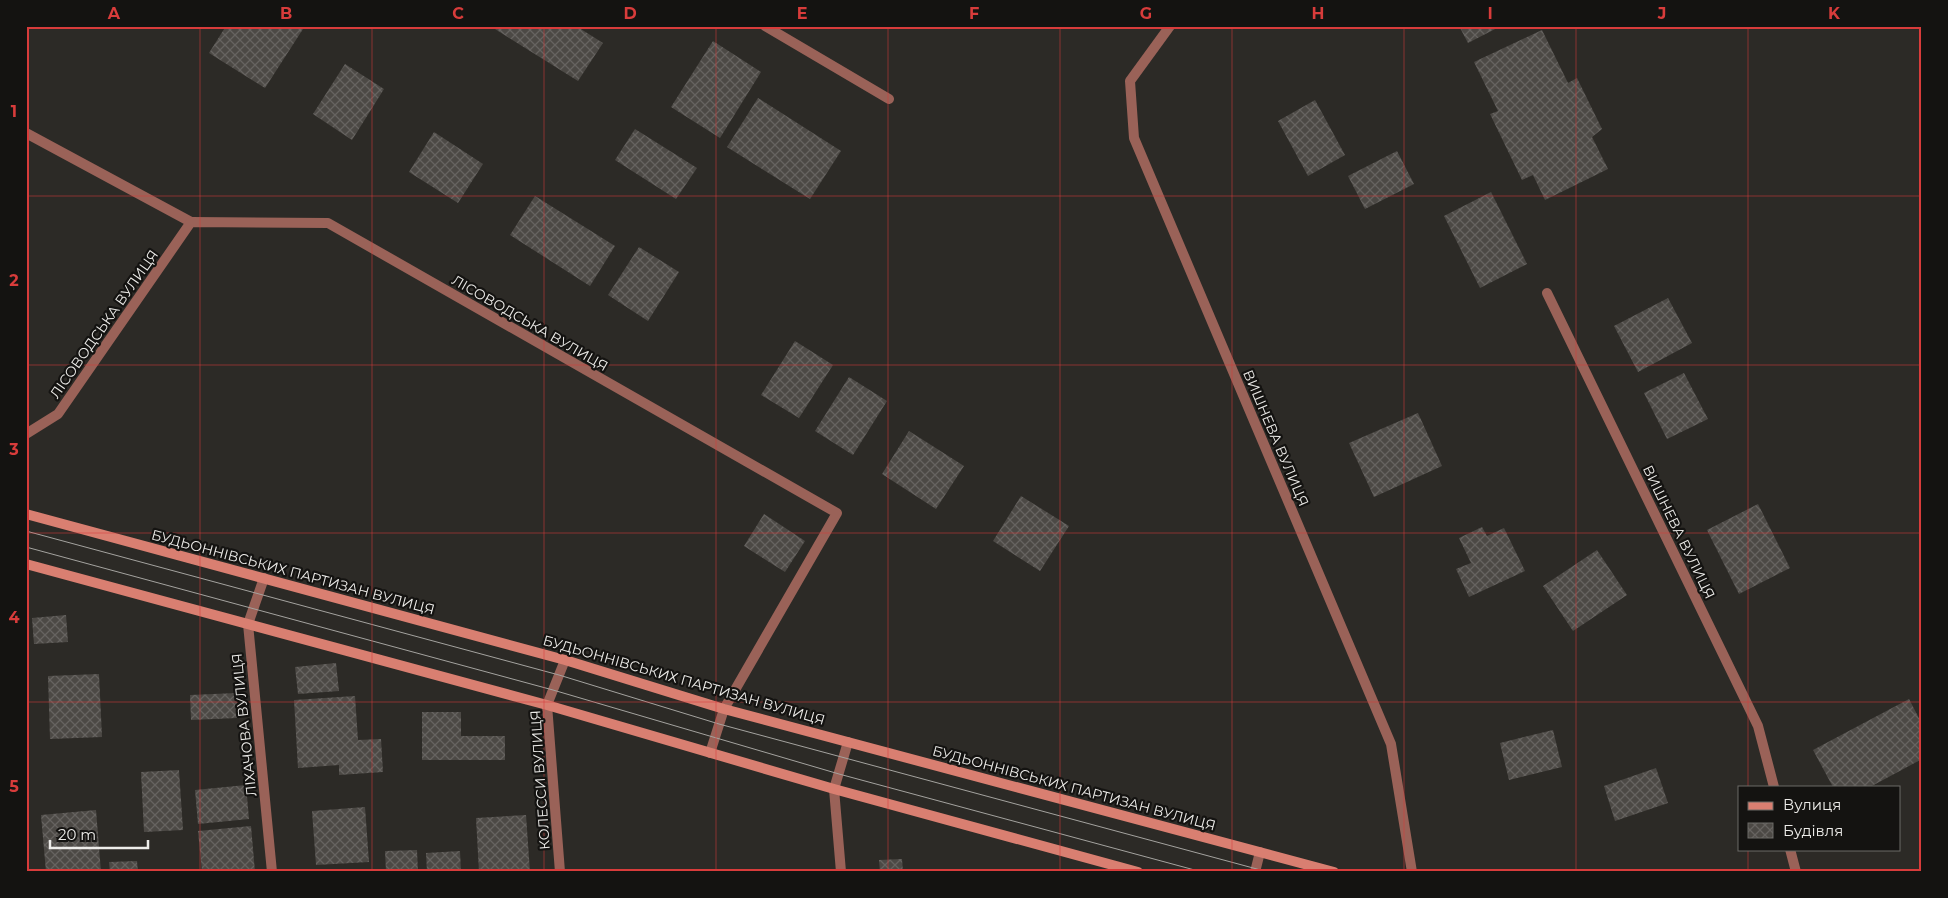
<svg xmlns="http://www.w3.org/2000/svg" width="1948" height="898" font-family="Montserrat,sans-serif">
<defs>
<pattern id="building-cross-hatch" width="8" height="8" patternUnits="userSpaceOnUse" patternTransform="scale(1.25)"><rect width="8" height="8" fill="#4c4945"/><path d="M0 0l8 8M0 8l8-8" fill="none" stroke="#666360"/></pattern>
</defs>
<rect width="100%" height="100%" fill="#2c2a26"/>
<path fill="url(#building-cross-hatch)" d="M226 26H299L303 29 265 88 209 53Z
M497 26H576L603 43 578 81 495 29Z
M1459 26H1501L1468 43Z
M1542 30 1568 83 1577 78 1602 129 1592 137 1608 169 1545 200 1533 175 1522 180 1490 114 1498 111 1474 62Z
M713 41 761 72 720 138 671 107Z
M345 64 384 89 352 140 313 114Z
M758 98 841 151 810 199 727 147Z
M1315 100 1345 155 1308 176 1278 121Z
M635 129 697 168 676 199 615 160Z
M434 132 483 164 458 203 409 172Z
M1397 151 1414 184 1365 209 1348 176Z
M1491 192 1527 264 1480 288 1444 216Z
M535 196 615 246 590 286 510 235Z
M639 247 679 272 648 321 608 295Z
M1668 298 1692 343 1638 372 1614 326Z
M795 341 833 365 799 418 761 395Z
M1684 373 1708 419 1667 439 1644 393Z
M849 377 887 401 853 455 815 431Z
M1418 413 1442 466 1374 497 1349 443Z
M909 431 964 466 936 509 882 474Z
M1021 496 1069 526 1040 571 993 541Z
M1758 504 1790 568 1739 594 1707 530Z
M764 514 805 541 785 572 744 546Z
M1482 527 1487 536 1504 528 1525 571 1469 597 1456 569 1471 563 1459 538Z
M1597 550 1627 595 1573 631 1543 586Z
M66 615 68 642 34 644 32 618Z
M336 663 339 691 298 694 295 667Z
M99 674 102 737 50 739 48 676Z
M237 693V718L191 720 190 695Z
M355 696 358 740 381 739 383 772 339 775V765L298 768 294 700Z
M1909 699 1922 724V759L1870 787H1833L1813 750Z
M422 712H461V736H505V760H422Z
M1553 730 1562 767 1509 780 1500 743Z
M1656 768 1668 803 1615 821 1604 786Z
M179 770 183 830 144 832 141 772Z
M246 785 249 819 198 824 195 790Z
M365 807 369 862 316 865 312 811Z
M96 810 101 872H46L41 815Z
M526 815 530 872H479L476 818Z
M251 826 255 872H202L198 831Z
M417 850 418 872H386L385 851Z
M460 851 461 872H427L426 853Z
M902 859 903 872H880L879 860Z
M137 861 138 872H110L109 862Z"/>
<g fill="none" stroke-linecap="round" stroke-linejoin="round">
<path stroke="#9a6258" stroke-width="10" d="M765 26 889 99
M26 133 191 222"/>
<path stroke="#9a6258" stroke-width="10" d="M1170 26 1130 81 1134 138 1391 744 1412 872
M1547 293 1758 726 1774 787
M26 434 58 414 191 222 328 223 837 513 724 709 710 753
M264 578 248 624 272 872
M1790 849 1796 872
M560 872 547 705 565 660
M841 872 834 789 848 742
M1255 872 1260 852"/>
<path stroke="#d97f71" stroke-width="10" d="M26 514 565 660 724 709 1334 872
M26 564 547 705 834 789 1138 872"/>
<path stroke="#a4a39f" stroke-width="1" d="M26 531 559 675 719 724 1268 872
M26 547 553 690 839 774 1202 872"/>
</g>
<path fill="none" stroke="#d83c3b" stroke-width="1" stroke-opacity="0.55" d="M200 26V872M372 26V872M544 26V872M716 26V872M888 26V872M1060 26V872M1232 26V872M1404 26V872M1576 26V872M1748 26V787M26 196H1922M26 365H1922M26 533H1922M26 702H1922M1748 849V872"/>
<g text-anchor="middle" stroke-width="4.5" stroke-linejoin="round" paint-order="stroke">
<g font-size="14" fill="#edece9" stroke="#141311">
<text transform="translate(530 323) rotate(30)" y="5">ЛІСОВОДСЬКА ВУЛИЦЯ</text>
<text transform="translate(104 324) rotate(-55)" y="5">ЛІСОВОДСЬКА ВУЛИЦЯ</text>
<text transform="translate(1276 438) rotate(67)" y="5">ВИШНЕВА ВУЛИЦЯ</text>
<text transform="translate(1679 532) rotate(64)" y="5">ВИШНЕВА ВУЛИЦЯ</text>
<text transform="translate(293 572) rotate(15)" y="5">БУДЬОННІВСЬКИХ ПАРТИЗАН ВУЛИЦЯ</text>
<text transform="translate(684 680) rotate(16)" y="5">БУДЬОННІВСЬКИХ ПАРТИЗАН ВУЛИЦЯ</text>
<text transform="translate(244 725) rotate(-96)" y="5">ЛІХАЧОВА ВУЛИЦЯ</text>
<text transform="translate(540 780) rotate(-94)" y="5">КОЛЕССИ ВУЛИЦЯ</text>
<text transform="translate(1074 788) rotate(15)" y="5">БУДЬОННІВСЬКИХ ПАРТИЗАН ВУЛИЦЯ</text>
</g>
</g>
<rect width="1948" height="898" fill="none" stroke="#141311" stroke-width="55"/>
<rect x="1738" y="786" width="162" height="65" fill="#141311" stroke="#6b6a67"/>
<rect x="1748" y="802" width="25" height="8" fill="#d97f71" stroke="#6b6a67"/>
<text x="1783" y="810" font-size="15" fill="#edece9">Вулиця</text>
<rect x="1748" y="823" width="25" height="15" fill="url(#building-cross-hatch)" stroke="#6b6a67"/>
<text x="1783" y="836" font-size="15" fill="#edece9">Будівля</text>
<path d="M50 840v8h98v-8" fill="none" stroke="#edece9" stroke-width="2.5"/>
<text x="58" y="840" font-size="15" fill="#edece9" stroke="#141311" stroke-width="4" paint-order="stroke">20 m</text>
<rect x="28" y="28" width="1892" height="842" fill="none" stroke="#d83c3b" stroke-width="2"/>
<g font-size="16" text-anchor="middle" font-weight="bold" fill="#d83c3b">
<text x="114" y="19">A</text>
<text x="286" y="19">B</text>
<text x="458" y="19">C</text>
<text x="630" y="19">D</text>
<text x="802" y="19">E</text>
<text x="974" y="19">F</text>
<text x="1146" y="19">G</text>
<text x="1318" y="19">H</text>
<text x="1490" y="19">I</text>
<text x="1662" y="19">J</text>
<text x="1834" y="19">K</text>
<text x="14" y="117">1</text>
<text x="14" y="286">2</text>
<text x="14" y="455">3</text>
<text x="14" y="623">4</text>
<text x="14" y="792">5</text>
</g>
</svg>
